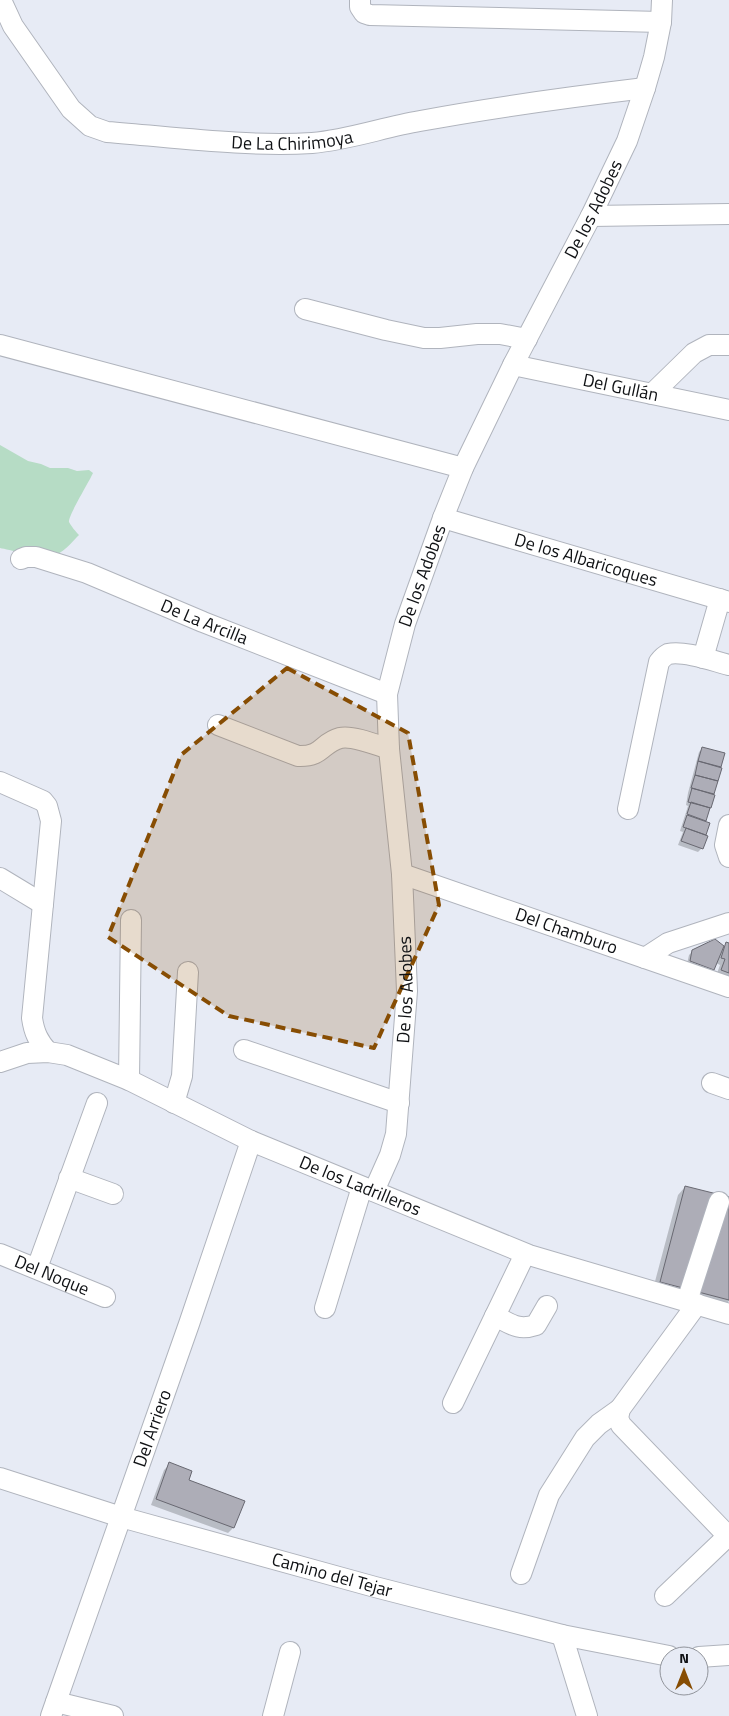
<svg xmlns="http://www.w3.org/2000/svg" width="729" height="1716" font-family="'Titillium Web',sans-serif">
<rect width="100%" height="100%" fill="#e7ebf5"/>
<path fill="#b6dcc5" d="M0 445 28 461 41 464 50 468H68L77 471 89 470 93 473C89 482 68 516 69 522 71 526 76 532 79 535 72 542 62 555 51 556 42 558 10 550 0 548Z"/>
<path fill="#0003" d="M703 748 724 754 705 822 708 824 702 848 698 852 678 845 683 832 680 831 688 806 686 805 688 793 699 752Z
M727 944H729V981L716 976 720 965 716 963 710 973 687 964 689 955 693 951 723 947Z
M685 1187 729 1199V1301L722 1307 653 1289 678 1195Z
M170 1464 187 1481 243 1501 233 1528 228 1533 151 1505 164 1470Z"/>
<path fill="#adadb7" stroke="#686871" d="M702 747 725 753 721 767 698 761Z
M698 761 722 768 718 781 695 775Z
M695 775 718 781 714 794 691 788Z
M692 788 715 795 711 808 688 802Z
M691 802 710 808 706 821 687 814Z
M687 815 710 823 706 835 683 827Z
M686 828 708 836 703 849 681 841Z
M715 939 724 946 714 970 690 961 692 950Z
M726 942 729 943V973L721 970 725 959 721 958Z
M685 1186 729 1197V1300L660 1282Z
M169 1462 192 1471 189 1480 245 1501 234 1528 156 1499Z"/>
<g fill="none" stroke-linecap="round" stroke-linejoin="round">
<g stroke="#b0b4bd" stroke-width="22">
<g id="minor">
<path id="s1" d="M1 0 13 26 71 109 90 126 107 132C173 137 246 147 312 143 349 140 384 127 420 121 495 107 570 97 645 88"/>
<path d="M360 0V7L364 13 370 15 661 22"/>
<path d="M591 216 729 214"/>
<path d="M305 309 386 330 424 338H440L477 334H500L527 339"/>
<path d="M0 345 463 468"/>
<path id="s2" d="M513 365 729 410"/>
<path d="M652 394 694 353 709 345H729"/>
<path id="s3" d="M443 518 729 602"/>
<path id="s4" d="M21 559 26 557H36L87 573 203 622 387 694"/>
<path d="M703 658 720 599"/>
<path d="M218 725 298 756C323 757 321 743 340 738 352 735 377 745 389 749"/>
<path d="M0 782 43 801 47 806 51 821 32 1018C34 1032 38 1041 48 1052"/>
<path d="M628 809 659 662C662 658 664 656 668 654 684 650 713 661 729 665"/>
<path d="M729 825 725 845 729 857"/>
<path id="s5" d="M402 874 645 958 668 943 729 923"/>
<path d="M0 878 43 904"/>
<path d="M645 958 729 987"/>
<path d="M244 1050 399 1103"/>
<path id="s6" d="M0 1062 27 1053 48 1052 67 1055 129 1080 251 1141 529 1255 729 1314"/>
<path d="M129 1080 131 920"/>
<path d="M712 1083 729 1089"/>
<path d="M174 1103 182 1076 188 972"/>
<path d="M69 1178 113 1194"/>
<path id="s7" d="M374 1191 390 1155 396 1134 407 991 402 874 389 749 387 694 405 624 443 518 463 468 513 365 591 216 627 141 645 88 654 57 661 22 662 0"/>
<path id="s8" d="M0 1254 105 1297"/>
<path d="M37 1268 97 1103"/>
<path d="M687 1301 719 1202"/>
<path d="M697 1304 620 1409 618 1418 621 1425 729 1537"/>
<path d="M325 1308 362 1187"/>
<path d="M495 1316C511 1324 518 1331 536 1325L547 1306"/>
<path d="M453 1403 525 1254"/>
<path id="s9" d="M0 1478 121 1517 375 1587 562 1635 669 1656"/>
<path d="M521 1574 549 1495 585 1438 599 1424 620 1409"/>
<path d="M665 1596 728 1536"/>
<path d="M562 1635 587 1716"/>
<path d="M699 1657 729 1655"/>
<path d="M56 1702 113 1716"/>
<path id="s10" d="M51 1716 189 1324 251 1141"/>
<path d="M273 1716 290 1652"/>
</g>
</g>
<use href="#minor" stroke="#fff" stroke-width="20"/>
</g>
<path fill="#874d03" fill-opacity="0.2" stroke="#874d03" stroke-width="4" stroke-dasharray="10 6" stroke-linejoin="round" d="M287 668 408 733 439 905 374 1048 229 1016 108 937 181 755Z"/>
<g text-anchor="middle" stroke-width="4" stroke-linejoin="round" paint-order="stroke">
<g font-size="18" fill="#0f1114" stroke="#e7ebf5">
<text dy="6" stroke="none"><textPath href="#s1" startOffset="359">De La Chirimoya</textPath></text>
<text dy="6" stroke="none"><textPath href="#s7" startOffset="1031">De los Adobes</textPath></text>
<text dy="6" stroke="none"><textPath href="#s2" startOffset="110">Del Gullán</textPath></text>
<text dy="6" stroke="none"><textPath href="#s3" startOffset="149">De los Albaricoques</textPath></text>
<text dy="6" stroke="none"><textPath href="#s7" startOffset="626">De los Adobes</textPath></text>
<text dy="6" stroke="none"><textPath href="#s4" startOffset="196">De La Arcilla</textPath></text>
<text dy="6" stroke="none"><textPath href="#s5" startOffset="174">Del Chamburo</textPath></text>
<text dy="6" stroke="none"><textPath href="#s7" startOffset="206">De los Adobes</textPath></text>
<text dy="6" stroke="none"><textPath href="#s6" startOffset="390">De los Ladrilleros</textPath></text>
<text dy="6" stroke="none"><textPath href="#s8" startOffset="56">Del Noque</textPath></text>
<text dy="6" stroke="none"><textPath href="#s10" startOffset="305">Del Arriero</textPath></text>
<text dy="6" stroke="none"><textPath href="#s9" startOffset="346">Camino del Tejar</textPath></text>
</g>
</g>
<g transform="translate(684 1671)"><circle r="24" fill="#e7ebf5" stroke="#91949b"/>
<path d="M0-4L9 19L0 12L-9 19Z" fill="#874d03"/>
<text y="-8" font-size="14" font-weight="bold" text-anchor="middle" fill="#0f1114">N</text>
</g>
</svg>
